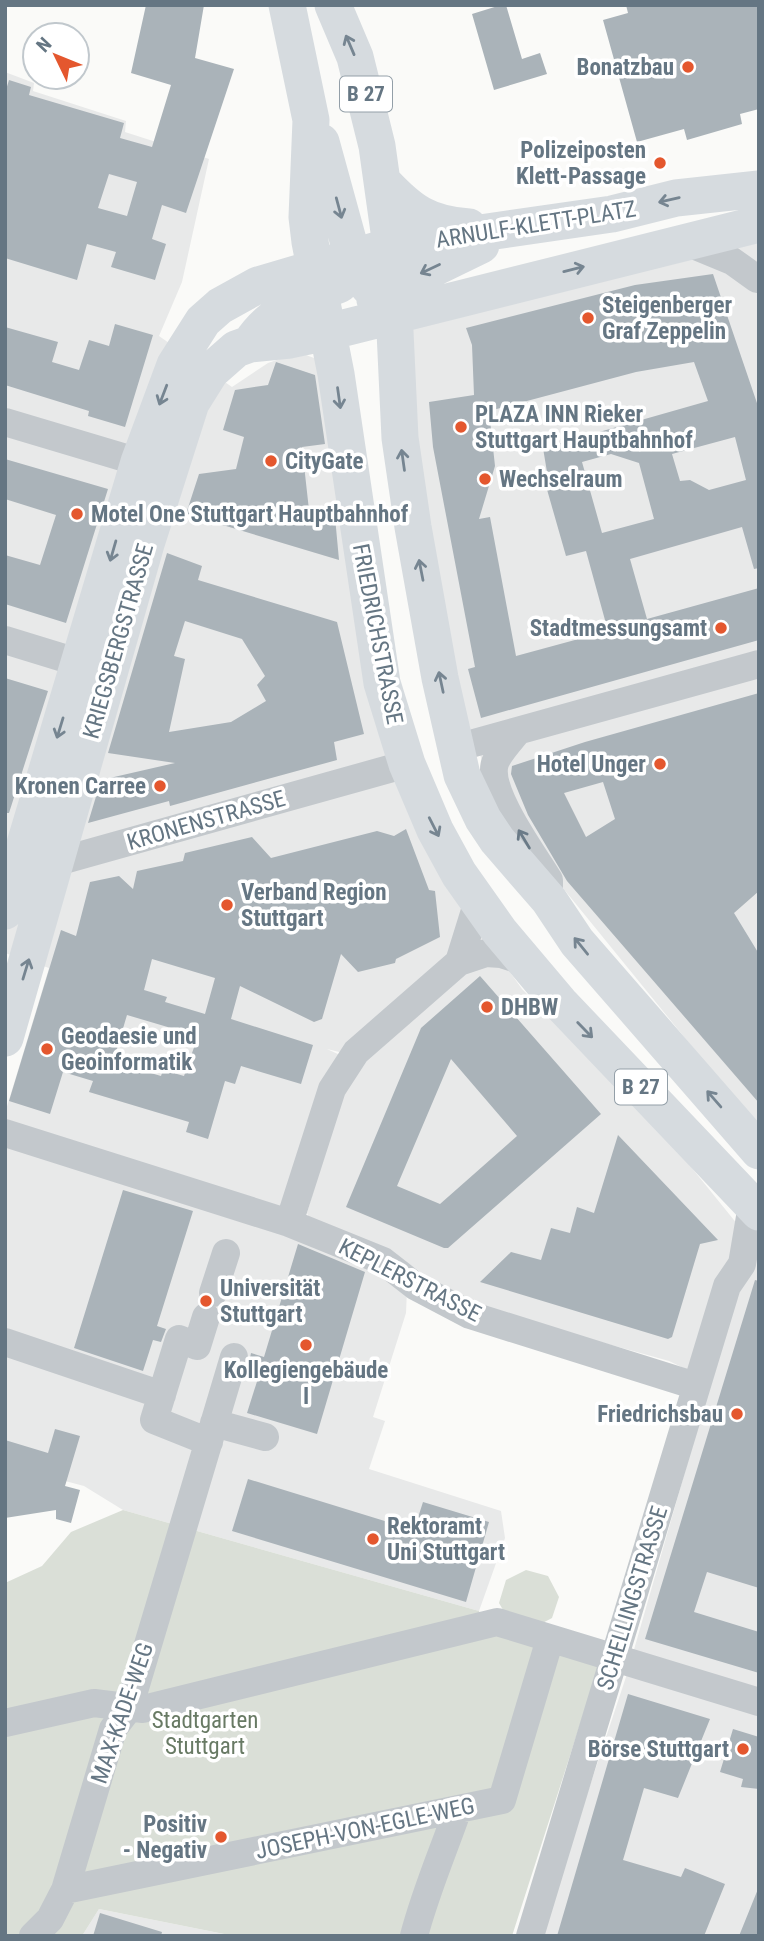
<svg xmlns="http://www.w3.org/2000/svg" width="764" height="1941" font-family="'Roboto Condensed',sans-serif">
<rect width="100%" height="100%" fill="#fafaf8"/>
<path fill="#e8e9e9" d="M5 72 34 83 33 91 126 121 125 132 209 159 182 282 159 336 232 387 268 363 286 357 306 355 314 358 323 370 333 455 456 897 522 989 653 1120 759 1251V1936H540L627 1674 711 1381 669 1361 471 1306 391 1252 309 1218 307 1213 344 1084 364 1058 327 1049 340 1055 275 1232 370 1261 407 1289 406 1313 373 1417 385 1421 369 1469 501 1511 505 1538 479 1611 123 1510 84 1486 5 1465V1113L49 968 5 953Z
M759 239V1129L523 839 486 770 472 735 435 609 405 328Z
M99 1909 234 1936H82Z"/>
<path fill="#dadfd7" d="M123 1510 479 1611 480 1618 510 1622 499 1603 506 1580 526 1570 548 1576 559 1597 552 1618 533 1628 603 1653 512 1936H234L99 1909 82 1936H5V1583L42 1566 71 1532Z"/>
<path fill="#aab3b9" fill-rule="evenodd" d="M146 5H204L195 58 234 69 186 213 162 205 152 239 166 244 155 280 111 267 116 252 87 244 77 280 5 258V93L9 80 31 87 29 95 124 123 120 138 152 147 171 85 131 73ZM109 174 137 182 127 216 98 208Z
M501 5H506L522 59 540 53 547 74 494 90 472 14Z
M626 5H759V109L740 114 742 124 687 140 684 129 637 142 603 20 628 13Z
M713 274 759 409V568L754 569 742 527 630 559 647 619 759 588V640L481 718 468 669 475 667 433 447 429 402 474 395 472 345 466 328 635 285ZM694 362 708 401 543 448 548 478 544 479 566 556 586 551 608 631 516 656 490 517 479 519 495 466 489 411 636 372ZM735 437 746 480 709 490 690 480 680 481 672 454ZM611 454 639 463 654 519 602 533 582 462Z
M115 324 153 335 125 427 88 416 89 411 5 385V327L58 342 52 362 79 370 89 340 109 346Z
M276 362 315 375 325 444 302 447 309 510 335 517 339 560 186 514 199 474 236 469 244 437 223 430 235 390 268 385Z
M5 459 108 489 66 623 5 604V555L40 565 56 515 5 499Z
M167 553 202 566 198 580 337 622 364 734 334 742 337 760 170 806 169 801 88 823 101 780 175 763 108 753ZM185 621 242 639 265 676 257 685 266 701 231 722 169 732 185 659 174 656Z
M5 678 48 691 9 813H5Z
M759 693V891L734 913 759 954V1103L567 881 528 815 511 774 512 766 585 742ZM603 782 615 819 586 837 564 793Z
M406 829 429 890 435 891 440 937 396 959 395 963 358 972 341 954 322 1019 314 1022 240 986 231 1019 313 1045 301 1084 241 1066 235 1084 225 1081 208 1139 186 1132 189 1122 89 1092 93 1081 63 1072 50 1114 9 1101 61 930 76 936 90 882 119 876 133 889 137 871 183 861 185 853 252 837 271 858 377 831 394 836ZM152 959 215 978 205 1014 165 1002 167 997 144 990ZM127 1015 198 1036 184 1076 163 1070 161 1076 113 1062Z
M480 976 601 1114 448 1248H444L346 1207 421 1028ZM451 1059 517 1136 440 1204 397 1186Z
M618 1135 718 1240 700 1244 672 1337 668 1339 480 1282 511 1252 541 1260 551 1228 570 1233 577 1207 594 1213Z
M123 1190 193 1211 157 1326 166 1329 161 1342 153 1340 143 1371 74 1348Z
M298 1244 365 1272 317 1434 247 1413 260 1372 248 1368 251 1353 264 1357Z
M755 1280 759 1281V1588L707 1572 694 1612 759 1632V1673L645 1639Z
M55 1429 80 1436 65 1486 80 1490 71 1523 56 1519V1510L5 1518V1440L48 1453Z
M248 1479 414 1530 423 1502 489 1522 466 1602 232 1531Z
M628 1694 710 1719 678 1798 644 1788 623 1860 681 1877 685 1868 725 1884 704 1936H557Z
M733 1729 759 1737V1789L741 1787 743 1779 720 1772Z
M758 1889 759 1936H739Z
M100 1913 162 1932 161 1936H93Z"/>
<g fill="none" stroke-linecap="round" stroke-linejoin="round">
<path stroke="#c3c8cc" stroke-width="28" d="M686 242 732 261 757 279
M5 422 139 462
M5 640 80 663
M518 731C511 740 499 752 495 763 486 791 534 855 549 880V886
M456 748 759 664
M39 867 407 764
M459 962 478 901
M5 1133 289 1223 383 1261 415 1286 470 1315 696 1386
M289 1223 332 1089 356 1052 459 962 486 953 501 954 523 961
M213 1293 226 1253
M206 1317 197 1346 179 1339 154 1420 209 1442
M5 1342 162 1395
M214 1423 265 1437
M5 1723 94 1703 143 1709 497 1622 759 1702
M65 1890 502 1800 550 1639
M33 1936 50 1919 65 1890 113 1729 129 1708 234 1357
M414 1936C425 1893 443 1852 458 1809
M530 1936 727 1286 742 1264 752 1205"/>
<path stroke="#d6dbdf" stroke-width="37" d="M287 5 311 120 307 217 310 242 336 374 382 683 407 764 435 830 459 874 500 932 560 1003 759 1212
M333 5 355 57 377 146 391 246 400 438 413 527 440 678 462 775 483 819 497 840 549 900 577 942 759 1151
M321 142 357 273 393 315
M383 182C411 212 428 224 469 227
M375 300 407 281 481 245
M250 344C272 310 304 300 340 284
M5 911 139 462 175 365 203 321 220 306 258 285 391 246 612 214 676 198 759 189
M5 1038 146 544 191 403 211 371 236 349 250 344 290 340 328 332 759 224"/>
</g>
<defs><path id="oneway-shaft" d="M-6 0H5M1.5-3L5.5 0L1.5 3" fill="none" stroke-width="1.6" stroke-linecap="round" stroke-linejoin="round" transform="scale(1.75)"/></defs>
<g stroke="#768591">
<use href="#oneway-shaft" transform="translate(350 45) rotate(-113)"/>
<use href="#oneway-shaft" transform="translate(669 200) rotate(167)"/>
<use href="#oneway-shaft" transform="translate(339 208) rotate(75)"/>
<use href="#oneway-shaft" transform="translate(430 269) rotate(155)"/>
<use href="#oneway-shaft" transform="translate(574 269) rotate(-14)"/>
<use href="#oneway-shaft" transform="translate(163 395) rotate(111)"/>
<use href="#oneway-shaft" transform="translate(339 398) rotate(82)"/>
<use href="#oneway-shaft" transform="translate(403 460) rotate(-98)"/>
<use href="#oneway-shaft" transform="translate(113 551) rotate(106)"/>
<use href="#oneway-shaft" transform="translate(421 570) rotate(-101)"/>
<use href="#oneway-shaft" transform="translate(441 682) rotate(-102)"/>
<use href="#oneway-shaft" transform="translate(60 728) rotate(107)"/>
<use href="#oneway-shaft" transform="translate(434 827) rotate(63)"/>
<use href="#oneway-shaft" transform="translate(581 946) rotate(-129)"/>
<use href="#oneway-shaft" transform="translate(26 969) rotate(-73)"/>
<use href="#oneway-shaft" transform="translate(585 1030) rotate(46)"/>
<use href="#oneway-shaft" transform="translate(714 1099) rotate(-131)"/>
</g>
<use stroke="#6a7a87" href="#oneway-shaft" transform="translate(524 839) rotate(-121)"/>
<g fill="#e4572e" stroke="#fff" stroke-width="2.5">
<circle cx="688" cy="67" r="7"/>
<circle cx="660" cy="163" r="7"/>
<circle cx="588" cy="318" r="7"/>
<circle cx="461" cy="427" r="7"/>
<circle cx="271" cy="461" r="7"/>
<circle cx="485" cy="479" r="7"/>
<circle cx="77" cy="514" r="7"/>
<circle cx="721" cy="628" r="7"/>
<circle cx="660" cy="764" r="7"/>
<circle cx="160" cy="786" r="7"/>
<circle cx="227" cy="905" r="7"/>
<circle cx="487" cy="1007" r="7"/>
<circle cx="47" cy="1049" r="7"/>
<circle cx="206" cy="1301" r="7"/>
<circle cx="306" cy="1345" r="7"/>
<circle cx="737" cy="1414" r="7"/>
<circle cx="373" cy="1539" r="7"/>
<circle cx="743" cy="1749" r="7"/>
<circle cx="221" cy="1837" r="7"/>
</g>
<g text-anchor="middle" stroke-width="7" stroke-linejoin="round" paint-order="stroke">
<g fill="#fff" stroke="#939fa8" stroke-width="2">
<rect x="340" y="76.5" width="52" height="35" rx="5"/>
<rect x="615" y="1069.5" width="52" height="35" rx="5"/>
</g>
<g font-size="21" font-weight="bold" fill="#657683">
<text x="366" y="101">B 27</text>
<text x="641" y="1094">B 27</text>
</g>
<g font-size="23" font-weight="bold" fill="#657683" stroke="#fff" text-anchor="start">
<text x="674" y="75" text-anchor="end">Bonatzbau</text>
<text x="646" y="158" text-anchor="end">Polizeiposten<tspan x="646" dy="26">Klett-Passage</tspan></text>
<text x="602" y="313">Steigenberger<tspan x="602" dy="26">Graf Zeppelin</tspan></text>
<text x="475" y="422">PLAZA INN Rieker<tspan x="475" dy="26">Stuttgart Hauptbahnhof</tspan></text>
<text x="285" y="469">CityGate</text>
<text x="499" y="487">Wechselraum</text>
<text x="91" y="522">Motel One Stuttgart Hauptbahnhof</text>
<text x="707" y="636" text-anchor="end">Stadtmessungsamt</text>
<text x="646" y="772" text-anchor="end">Hotel Unger</text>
<text x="146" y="794" text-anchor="end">Kronen Carree</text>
<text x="241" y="900">Verband Region<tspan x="241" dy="26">Stuttgart</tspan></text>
<text x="501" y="1015">DHBW</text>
<text x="61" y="1044">Geodaesie und<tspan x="61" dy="26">Geoinformatik</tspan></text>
<text x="220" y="1296">Universität<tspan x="220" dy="26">Stuttgart</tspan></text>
<text x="306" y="1378" text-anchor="middle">Kollegiengebäude<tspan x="306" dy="26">I</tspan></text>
<text x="723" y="1422" text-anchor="end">Friedrichsbau</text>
<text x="387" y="1534">Rektoramt<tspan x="387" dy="26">Uni Stuttgart</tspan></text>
<text x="729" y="1757" text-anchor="end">Börse Stuttgart</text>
<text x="207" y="1832" text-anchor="end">Positiv<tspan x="207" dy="26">- Negativ</tspan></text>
</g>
<g font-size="23" fill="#657683" stroke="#fff">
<text transform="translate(536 224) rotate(-9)" y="8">ARNULF-KLETT-PLATZ</text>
<text transform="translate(378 634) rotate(79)" y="8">FRIEDRICHSTRASSE</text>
<text transform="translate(118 641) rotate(-74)" y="8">KRIEGSBERGSTRASSE</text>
<text transform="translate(206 820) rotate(-16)" y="8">KRONENSTRASSE</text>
<text transform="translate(410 1280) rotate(27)" y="8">KEPLERSTRASSE</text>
<text transform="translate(632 1598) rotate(-73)" y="8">SCHELLINGSTRASSE</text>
<text transform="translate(122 1713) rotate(-71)" y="8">MAX-KADE-WEG</text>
<text transform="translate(365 1828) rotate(-12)" y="8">JOSEPH-VON-EGLE-WEG</text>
</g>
<g font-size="23" fill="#687a64" stroke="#fff">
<text x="205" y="1728">Stadtgarten<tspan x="205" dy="26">Stuttgart</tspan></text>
</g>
</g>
<rect width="764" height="1941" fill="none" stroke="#657683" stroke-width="14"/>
<g transform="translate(56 56) rotate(313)"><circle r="33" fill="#ffffff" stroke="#c1c8cd" stroke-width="2"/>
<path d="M0-5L12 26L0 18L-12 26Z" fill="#e4572e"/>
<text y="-10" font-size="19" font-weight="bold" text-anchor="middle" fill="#657683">N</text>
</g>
</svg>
